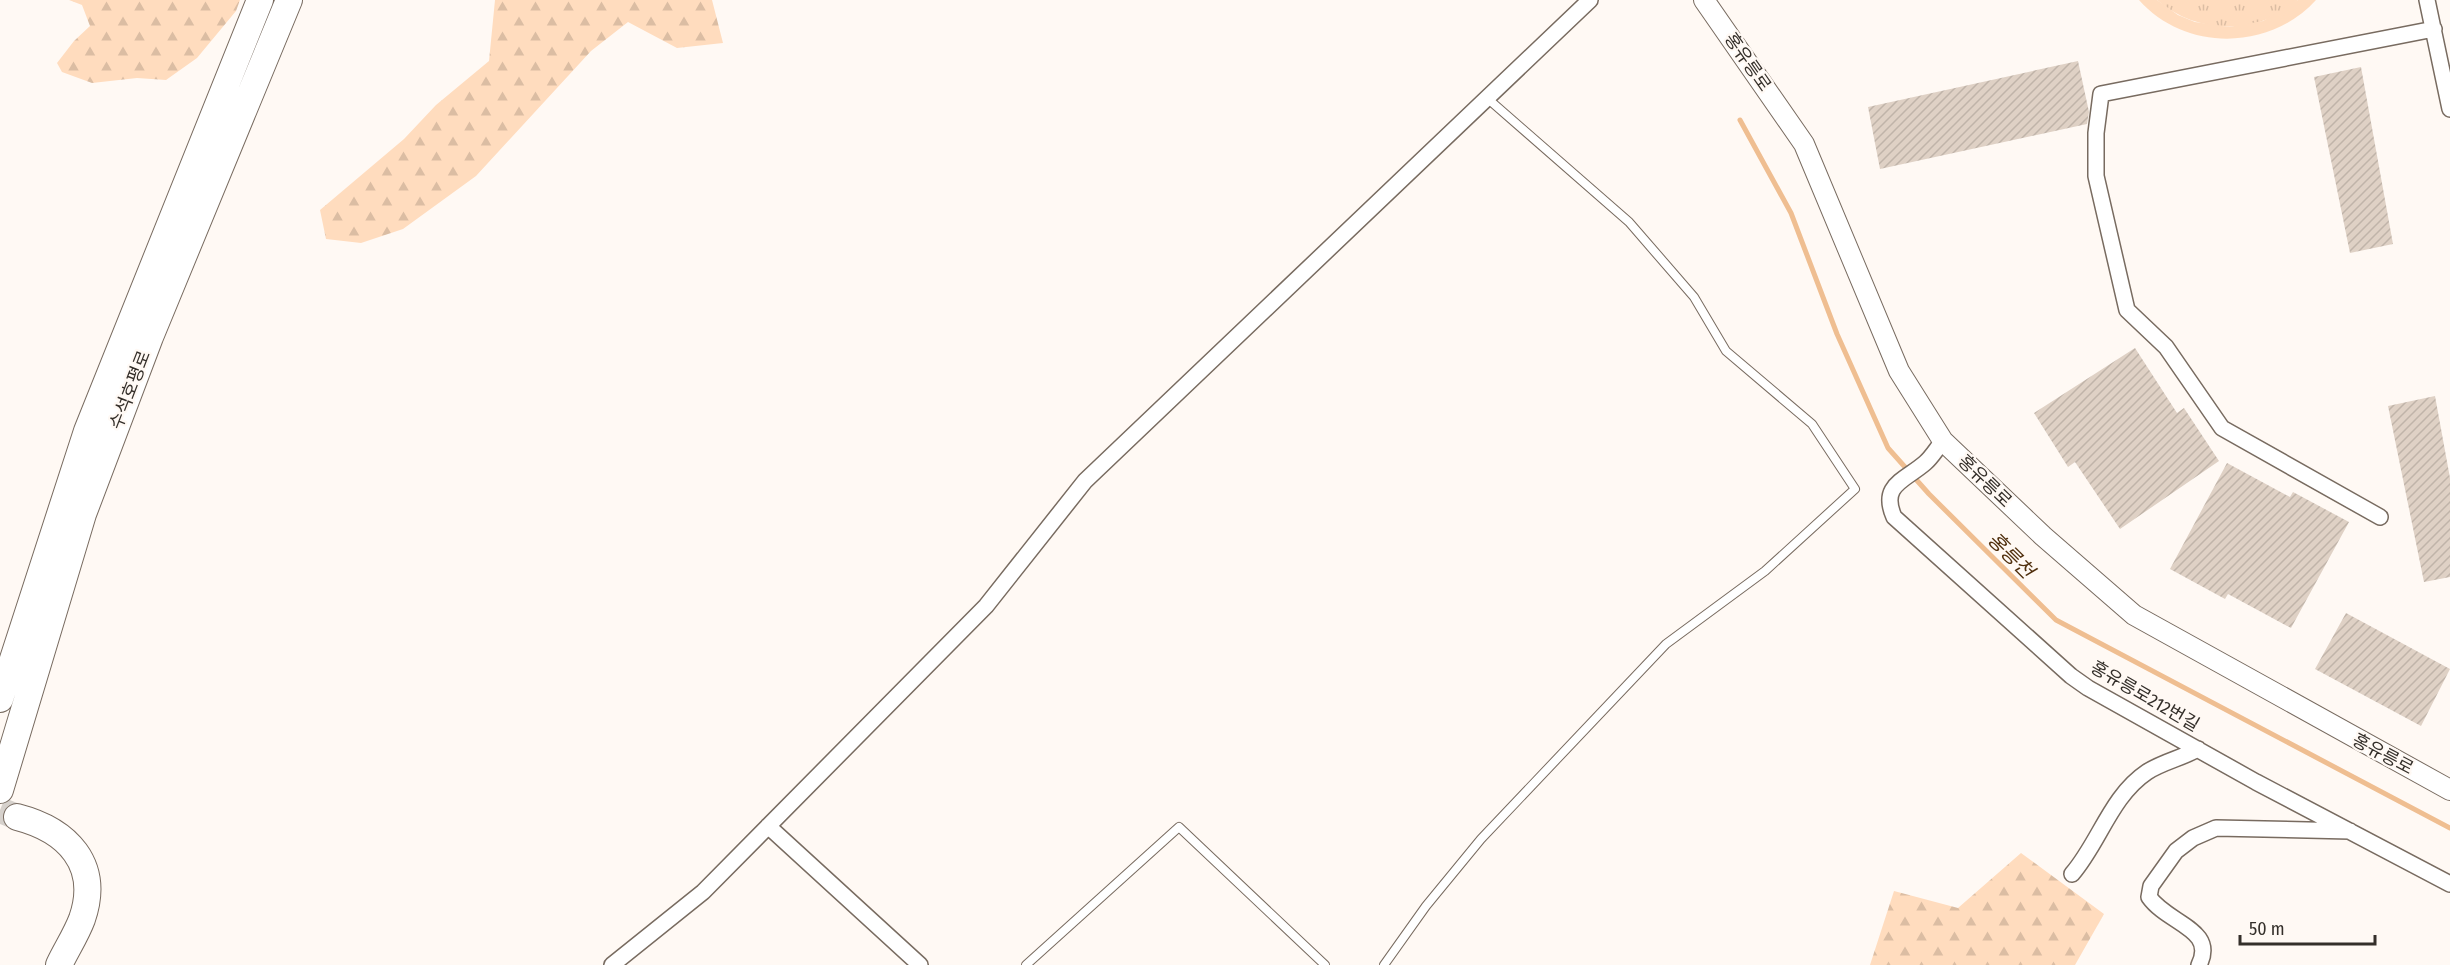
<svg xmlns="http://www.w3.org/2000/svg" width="2450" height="965" font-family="'Fira Sans Condensed','Noto Sans KR',sans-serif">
<defs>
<pattern id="grass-tufts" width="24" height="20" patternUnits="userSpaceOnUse" patternTransform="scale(1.5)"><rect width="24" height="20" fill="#ffdcbe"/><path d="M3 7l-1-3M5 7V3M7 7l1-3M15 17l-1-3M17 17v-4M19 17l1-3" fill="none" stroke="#dbbda3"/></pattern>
<pattern id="forest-firs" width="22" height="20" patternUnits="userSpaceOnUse" patternTransform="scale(1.5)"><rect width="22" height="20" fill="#ffdcbe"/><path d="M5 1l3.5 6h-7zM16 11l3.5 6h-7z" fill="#dbbda3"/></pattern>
<pattern id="building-hatch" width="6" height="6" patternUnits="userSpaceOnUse" patternTransform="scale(1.5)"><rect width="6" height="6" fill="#dfd1c5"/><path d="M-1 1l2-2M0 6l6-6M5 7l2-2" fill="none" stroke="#c0b4a9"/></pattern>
</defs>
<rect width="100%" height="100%" fill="#fff9f4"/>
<path fill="url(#grass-tufts)" d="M2157 0H2298C2259 36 2197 35 2157 0Z"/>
<path fill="url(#forest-firs)" d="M69 0H240L236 11 197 58 166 80 137 78 92 83 62 72 57 63 74 41 90 26 82 5Z
M495 0H712L723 43 677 48 628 22 591 51 476 176 403 229 361 243 326 239 320 210 404 139 436 105 489 61Z
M2021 853 2104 914 2075 965H1870L1894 891 1958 908Z"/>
<path fill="#ffdcbe" d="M2139 0H2157L2178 15 2195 22 2229 27 2263 21 2298 0H2316C2270 51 2185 52 2139 0Z"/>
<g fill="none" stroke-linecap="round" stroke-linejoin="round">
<path stroke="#efbe91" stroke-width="5" d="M1740 120 1791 213 1837 334 1888 448 1929 494 2056 620 2450 828"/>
</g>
<path fill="url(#building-hatch)" d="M2078 61 2089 112 2087 124 1880 169 1868 107Z
M2361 67 2393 244 2350 253 2314 77Z
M2135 348 2177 413 2184 408 2219 461 2120 529 2075 462 2068 467 2034 413Z
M2435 396 2450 478V577L2424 582 2388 406Z
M2227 463 2290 497 2293 492 2349 522 2291 628 2228 594 2225 599 2170 569Z
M2346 613 2450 669 2421 726 2315 669Z"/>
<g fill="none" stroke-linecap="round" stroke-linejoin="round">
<path stroke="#d6d1cc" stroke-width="26" stroke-dasharray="26 13" stroke-linecap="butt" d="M0 810 17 817"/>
<g stroke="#786b60" stroke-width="10">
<path id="service" d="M1026 965 1179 827 1325 965
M1384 965 1426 906 1481 839 1666 644 1765 571 1855 489 1812 424 1726 351 1694 297 1629 222 1487 98"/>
</g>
<g stroke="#786b60" stroke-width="18">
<path id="minor" d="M2427 0 2450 109
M1943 441C1937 448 1932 457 1925 463 1904 481 1880 485 1894 517L2071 676 2088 688 2256 782 2450 884
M2380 517 2222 428 2166 347 2127 310 2096 176V133L2101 94 2434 29
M768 826 920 965
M2072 874C2099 843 2111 796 2147 772 2162 762 2182 758 2198 749
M612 965 703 892 986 606 1085 481 1590 0
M2199 965C2217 929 2168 924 2149 897L2151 886 2176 851 2193 838 2216 828 2350 831"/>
</g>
<g stroke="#786b60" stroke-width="22">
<path id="tertiary" d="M1704 0 1804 144 1899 371 1943 441 2043 536 2134 615 2450 790"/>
</g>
<g stroke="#786b60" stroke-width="28">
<path id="trunk" d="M0 699 87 431 260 0
M0 790 83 514 150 337 289 0
M17 817C67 830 101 864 82 919 76 935 66 950 59 965"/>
</g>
<use href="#service" stroke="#fff" stroke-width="8"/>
<use href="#minor" stroke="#fff" stroke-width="15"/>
<use href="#tertiary" stroke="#fff" stroke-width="20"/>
<use href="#trunk" stroke="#fff" stroke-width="26"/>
</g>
<g text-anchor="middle" stroke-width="4.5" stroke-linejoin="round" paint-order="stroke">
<g font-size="18" fill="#342f2a" stroke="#fff9f4">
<text transform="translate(1748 62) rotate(55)" y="6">홍유릉로</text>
<text transform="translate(130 390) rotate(-69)" y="6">수석호평로</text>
<text transform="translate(1985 481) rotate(44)" y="6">홍유릉로</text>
<text transform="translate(2145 696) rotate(30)" y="6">홍유릉로212번길</text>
<text transform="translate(2383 754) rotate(28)" y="6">홍유릉로</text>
</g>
<g font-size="20" font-style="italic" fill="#502f0d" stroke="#fff9f4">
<text transform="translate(2011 555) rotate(45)" y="7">홍릉천</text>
</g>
</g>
<path d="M2240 935v9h135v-9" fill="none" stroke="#342f2a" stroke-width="3"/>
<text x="2249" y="935" font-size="18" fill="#342f2a" stroke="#fff9f4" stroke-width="4.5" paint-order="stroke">50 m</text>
</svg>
